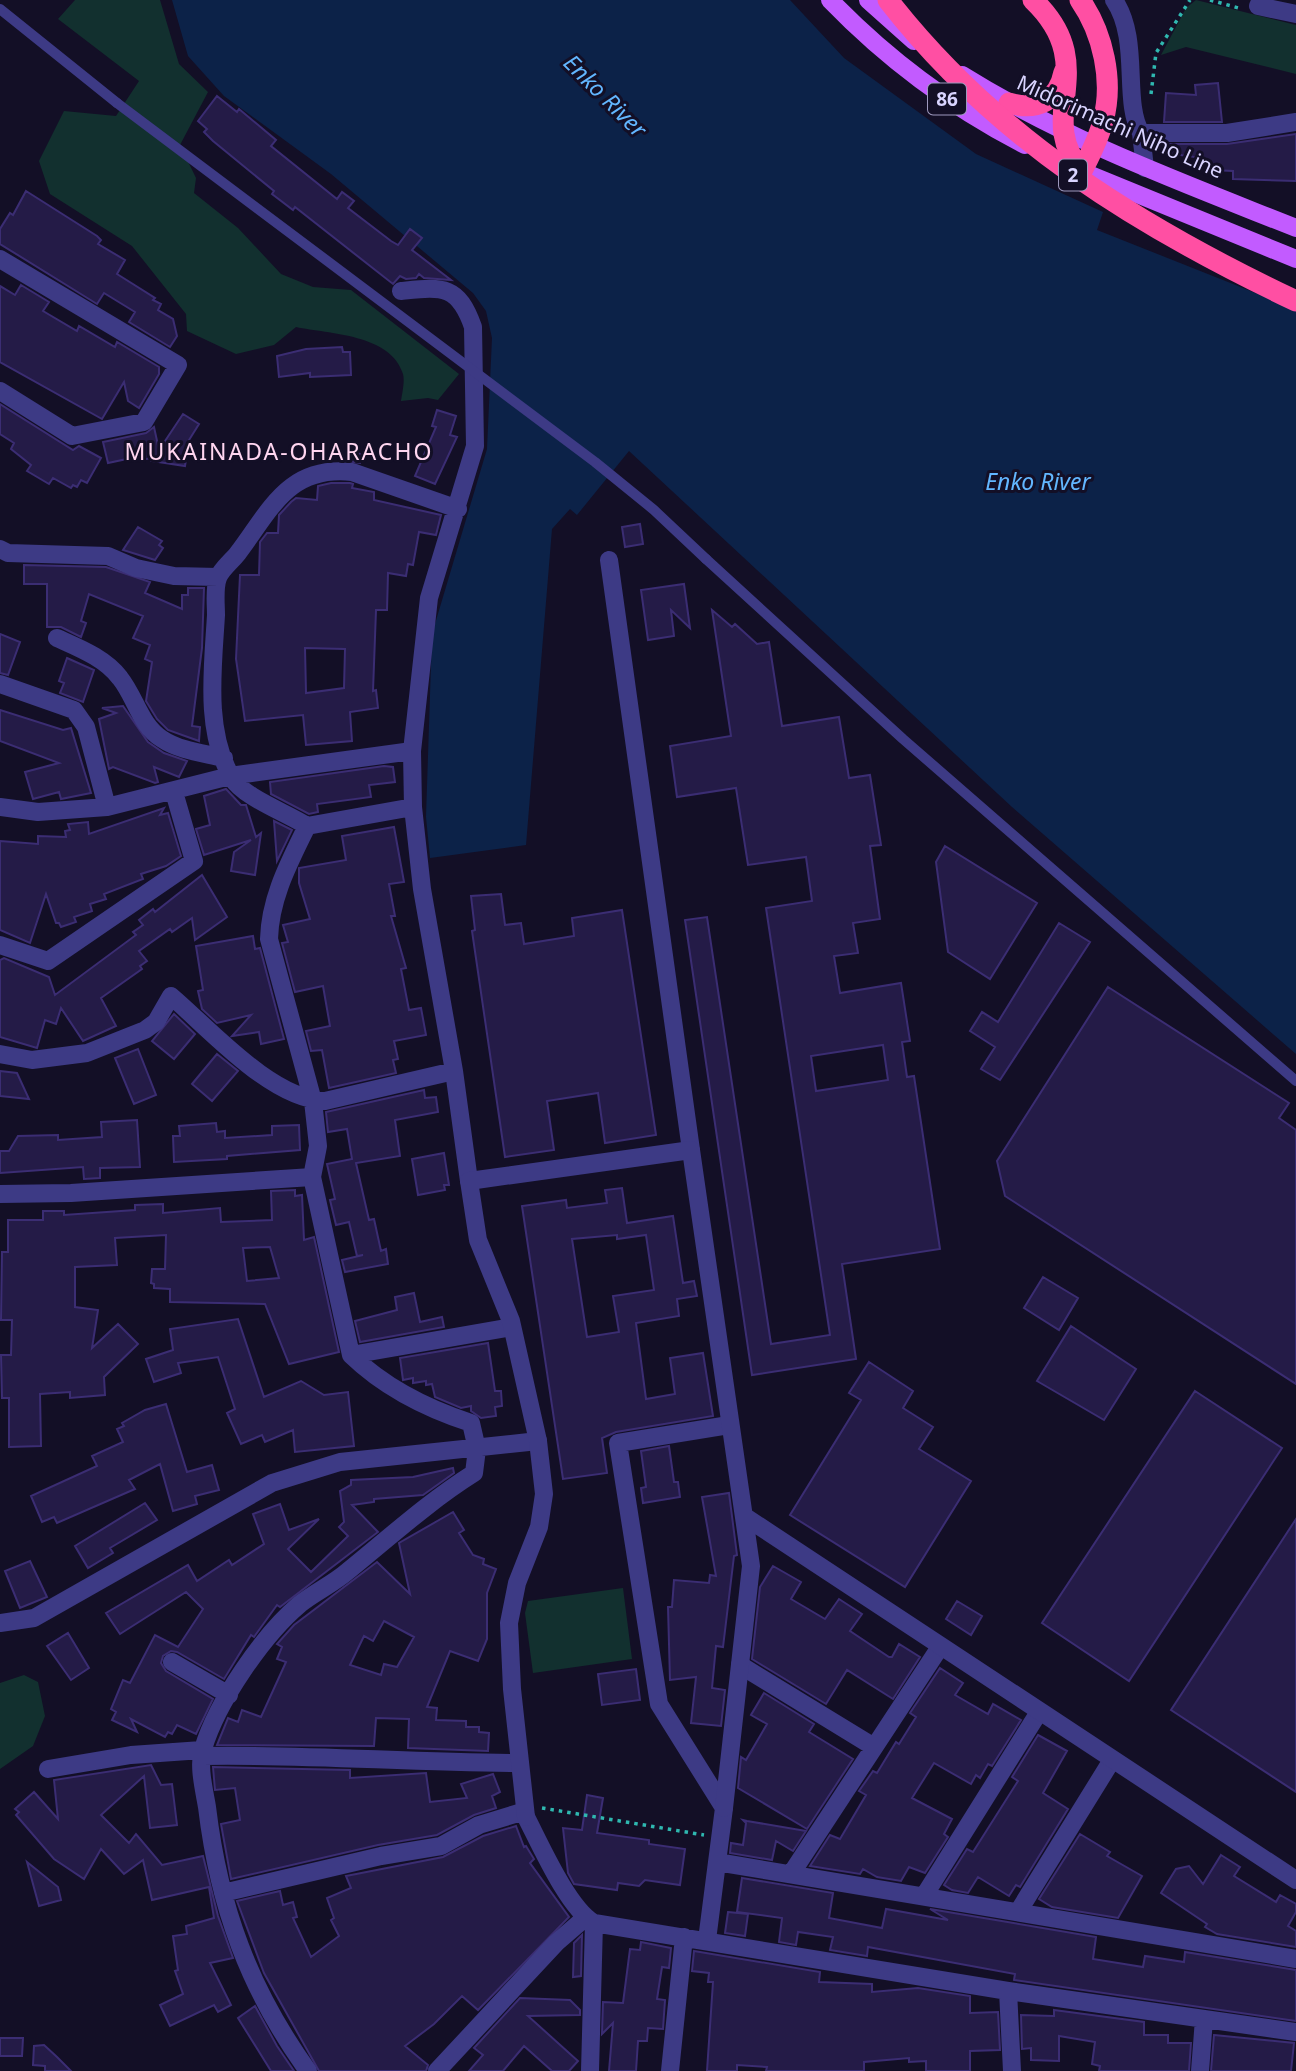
<svg xmlns="http://www.w3.org/2000/svg" width="1296" height="2071" font-family="'Noto Sans',sans-serif">
<rect width="100%" height="100%" fill="#130f26"/>
<path fill="#12302f" d="M75 0H160L179 64 208 92 180 145 196 178 194 193 238 228 281 274 313 287 351 290 459 374 438 400 428 398 401 401C402 394 405 381 403 374 391 334 329 334 296 327L274 345 236 354 187 331 186 314 132 246 50 194 39 161 64 111 116 116 139 81 58 19Z
M1196 0 1296 25V74L1186 47 1161 55 1186 8Z
M623 1588 632 1659 533 1673 525 1613 528 1601Z
M24 1675 38 1682 45 1716 33 1746 0 1769V1683Z"/>
<path fill="#0c2248" d="M172 0H790L844 58 976 154 1103 212 1097 230 1296 309V1054L1012 807 629 451 577 515 570 509 552 529 526 845 430 858 426 817 432 634 487 449 492 338 486 311 473 293 331 174 224 96 188 56Z"/>
<path fill="#241b47" stroke="#3b2d73" stroke-width="2" fill-rule="evenodd" d="M1218 83 1222 122H1164L1166 93 1196 95 1195 85Z
M217 96 237 112 239 109 276 140 271 146 337 199 342 192 354 201 348 208 391 241 398 245 410 229 422 238 412 250 451 280 424 278 419 274 416 278 406 279 400 276 393 284 295 207 293 210 272 194 274 191 213 141 204 132 207 129 198 121Z
M1296 134V181L1233 179V171L1213 170 1214 165 1195 163V157L1173 154 1154 144H1227Z
M26 191 97 236 101 240 98 244 125 260 117 274 155 298 153 300 161 304 158 310 173 319 177 336 170 347 129 322 135 312 104 293 97 304 0 244V229L10 213 13 215Z
M21 285 49 302 43 311 77 331 79 326 115 347 117 342 159 367V374L139 408 128 401 124 382 102 419 0 362V286L15 295Z
M342 347 343 352H350L351 375 310 377V373L279 377 277 356 306 349Z
M0 404 73 450 79 446 101 458 87 483 81 480 77 487 73 485 71 488 53 478 49 484 27 471 31 465 11 449 14 443 0 434Z
M437 410 456 416 450 435 457 437 435 484 415 476 436 427 432 426Z
M183 414 199 424 189 440 185 466 152 461 155 457 142 460 141 456 108 463 103 442 146 433 154 427 159 450Z
M349 450 363 455 360 463 345 461Z
M331 483H350L353 484 352 488 374 492V500L441 515 436 535 419 532 413 565 408 564 406 576 388 573 387 610H376L373 691 376 690 378 708 350 712 352 741 306 745 303 715 245 721 236 659 240 575H259L260 542 267 533H278L279 515 291 502 296 498 317 500 318 486ZM305 648 345 649 344 688 306 693Z
M640 524 643 544 625 547 622 527Z
M138 527 162 541 159 545 163 548 155 560 123 550Z
M24 565 106 567 150 582 145 593 182 609V595H188V588H204L202 648 192 726 200 727 199 741 168 730 157 719 146 701 152 662 145 659 150 645 133 638 143 616 89 594 81 621 86 623 81 637 61 627H47V584H24Z
M684 584 690 628 671 610 674 636 648 640 641 590Z
M712 610 732 627 735 624 757 644 769 642 782 726 839 717 849 778 870 775 881 845 870 846 880 919 853 923 858 953 834 956 840 993 901 983 910 1041 902 1042 907 1077 914 1076 940 1249 842 1264 856 1359 752 1375 685 920 707 917 771 1344 830 1335 766 908 812 901 806 857 748 865 736 788 677 797 670 746 731 736ZM883 1045 888 1080 816 1091 811 1056Z
M0 634 20 642 8 675 0 673Z
M67 658 94 670 83 702 60 693 64 683 59 681Z
M123 706 148 742 164 753 187 761 179 777 154 767 158 782 155 783 113 767 109 769 99 719 116 713 102 708Z
M0 710 63 730 71 728 91 793 61 799 59 792 33 799 25 772 59 763 0 741Z
M384 766 393 767 395 782 369 785 371 797 317 804 318 812 309 814 271 794 270 782Z
M226 789 241 805H246L256 837 261 833 255 875 231 871 234 852 251 840 204 855 196 829 210 825 204 796Z
M164 808 160 815 168 813 181 856 166 866 141 874 143 879 104 894 106 899 90 904 92 911 74 917 76 922 61 927 59 923H56L46 894 30 943 0 930V841L38 844V836L66 837 65 831 70 830 68 824 88 822 89 834Z
M274 821 292 830 277 861Z
M394 827 404 882 389 884 395 916H391L406 968 401 969 409 1010 421 1008 426 1035 394 1041 398 1059 393 1060 396 1073 329 1088 322 1050 311 1051 306 1031 330 1026 323 986 295 992 282 943 288 942 283 925 310 919 299 883V868L346 860 342 836Z
M945 846 1037 903 990 979 948 952 936 862Z
M202 875 227 917 195 940 192 918 172 932 170 929 139 951 147 961 140 966 142 969 101 998 116 1026 83 1041 61 1008 56 1024 45 1020 37 1048 0 1037V960L4 958 49 977 55 995 136 935 133 932 143 925 139 920 153 909 155 912Z
M501 894 505 925 521 923 524 944 574 936 572 918 622 910 656 1135 605 1143 598 1093 547 1101 554 1150 505 1157 472 931 475 930 471 896Z
M1059 923 1090 942 1000 1080 981 1069 995 1047 970 1031 982 1012 998 1022Z
M253 936 255 949 260 948 284 1039 261 1044 259 1032 232 1036 251 1015 217 1023 202 1009 198 991 203 990 196 946Z
M1108 987 1289 1103 1279 1118 1296 1130V1384L1005 1196 997 1161Z
M174 1014 195 1034 174 1059 152 1041Z
M138 1049 156 1095 134 1104 115 1058Z
M217 1054 238 1071 212 1101 192 1084Z
M0 1071 17 1073 29 1099 0 1096Z
M424 1090 425 1098 436 1097 438 1112 395 1120 400 1156 356 1163 369 1220 374 1219 381 1251 386 1249 388 1264 345 1272 342 1260 363 1255 357 1256 349 1222 336 1225 330 1200 335 1199 327 1164 352 1159 347 1129 328 1132 326 1112Z
M137 1120 140 1167 100 1168V1178L84 1179 83 1167 0 1173V1151H9L18 1136 58 1135V1140L102 1137 101 1122Z
M216 1123 217 1132 225 1131V1138L272 1135V1126L299 1125 300 1150 227 1156V1159L174 1162 173 1136H180L179 1126Z
M444 1153 449 1185H444L445 1190 418 1195 412 1159Z
M622 1188 627 1223 673 1216 683 1283 694 1281 697 1296 677 1299 679 1316 636 1323 646 1399 675 1394 670 1358 703 1353 713 1416 616 1432 602 1438 607 1473 563 1479 522 1206 566 1200 567 1208 607 1203 605 1190ZM617 1235V1239L646 1235 654 1290 613 1296 619 1332 587 1337 572 1239Z
M295 1190V1196L302 1195 304 1240 314 1237 339 1352 289 1364 265 1304 170 1302V1289L154 1288V1284L151 1283 152 1269H165L166 1235 115 1238 117 1265 75 1267V1307L98 1310 92 1348 118 1324 138 1344 104 1377 105 1395 70 1398V1392L40 1394 41 1446 9 1447V1398H2L1 1355H11L12 1320H1L2 1252H8V1220H43V1211H64V1215L135 1210V1205L163 1204V1213L220 1208 221 1222 272 1220 271 1191ZM270 1247 279 1278 247 1281 243 1248Z
M1043 1277 1078 1298 1059 1330 1024 1308Z
M414 1293 420 1322 442 1317 444 1327 360 1342 355 1321 397 1310 395 1297Z
M238 1319 264 1397 301 1381 324 1395 348 1392 354 1446 295 1452 293 1430 265 1442 262 1435 241 1444 227 1413 235 1409 218 1357 178 1363 181 1373 154 1382 146 1359 173 1350 170 1329Z
M1071 1326 1136 1369 1104 1420 1037 1381Z
M488 1343 495 1391H501L502 1406 495 1407 496 1416 481 1418 471 1411V1406L461 1408 435 1397 432 1384 426 1385V1381L413 1383V1378L403 1380 400 1358Z
M869 1362 913 1391 903 1408 933 1427 919 1449 971 1481 905 1587 790 1515 861 1400 849 1393Z
M1195 1391 1282 1448 1129 1681 1042 1623Z
M166 1404 187 1472 212 1465 219 1490 195 1496 197 1504 173 1511 160 1464 129 1480 135 1489 57 1523 54 1517 42 1522 31 1496 97 1466 92 1456 123 1442 117 1429 124 1426 122 1423 145 1410Z
M669 1446 674 1482H678L680 1497 643 1503 641 1488 646 1487 641 1451Z
M453 1468 454 1473 423 1495 374 1499V1502L352 1505 378 1532 280 1607 277 1605 254 1637 251 1635 224 1679 177 1652 171 1651 163 1656 161 1663 166 1671 213 1699 196 1734 177 1725 172 1734 168 1732 165 1737 131 1719 137 1732 112 1720 116 1712 111 1709 123 1680 130 1683 155 1635 178 1647 203 1609 186 1592 120 1634 106 1613 188 1565 197 1581 229 1560 232 1565 264 1544 253 1514 280 1504 289 1530 319 1519 288 1549 311 1572 348 1536 339 1527 344 1522 340 1491 351 1485V1480L413 1477Z
M729 1493 737 1555 734 1556 723 1647 716 1646 712 1688 725 1690 721 1726 691 1723 696 1677 670 1680 668 1607H672L674 1580 709 1583 710 1575 716 1576 702 1497Z
M145 1503 157 1520 110 1548 113 1553 88 1568 75 1546Z
M453 1512 464 1530 459 1533 473 1555 484 1559 483 1564 496 1569 487 1593V1639L478 1661 450 1651 427 1707 437 1708 436 1720 466 1721V1727H479V1732L489 1733 488 1751 408 1748 409 1719 376 1718 374 1746 217 1745 228 1718 238 1722 242 1710 261 1717 286 1662 277 1659 282 1647 277 1644 294 1625 377 1562 410 1594 399 1543ZM384 1621 414 1637 397 1667 384 1664 381 1675 350 1665 364 1636 373 1641Z
M1296 1519V1792L1171 1710Z
M30 1561 47 1597 20 1608 5 1571Z
M773 1566 801 1582 791 1599 825 1619 839 1599 862 1614 850 1631 889 1657H892L899 1644 920 1657 893 1699 847 1670 826 1704 752 1659 760 1587Z
M957 1601 982 1616 971 1635 946 1619Z
M68 1633 89 1668 71 1680 47 1646Z
M940 1668 963 1683 955 1695 988 1714 993 1704 1021 1720 992 1766 988 1764 980 1778 976 1775 971 1784 934 1763 912 1798 952 1819 944 1834 948 1837 925 1873 909 1867 901 1881 877 1877 863 1869 860 1874 810 1866 830 1835 840 1839 866 1795 859 1791 873 1771 877 1773 896 1742 899 1744 916 1717 910 1713Z
M636 1669 640 1700 602 1705 598 1674Z
M764 1693 814 1724 809 1732 853 1759 807 1829 738 1788 741 1757 746 1760 767 1724 751 1715Z
M1038 1735 1067 1751 1043 1793 1068 1809 1020 1887 1016 1885 1009 1896 978 1877 968 1893 952 1890 944 1885 967 1849 973 1852 1018 1781 1012 1777Z
M151 1765 161 1785 172 1784 177 1825 150 1828 144 1776 101 1815 129 1843 136 1834 162 1865 203 1856 218 1916 233 1958 210 1963 231 2005 218 2012 214 2005 170 2026 160 2005 183 1994 175 1971 178 1970 173 1936 187 1934 186 1926 214 1918 209 1887 152 1900 143 1860 124 1874 101 1849 84 1879 54 1859 16 1815 19 1812 15 1809 34 1792 58 1819 54 1780Z
M213 1767 350 1770V1778L426 1773 430 1802 467 1798 461 1784 493 1774 500 1792 492 1796 496 1808 474 1815 437 1835 378 1845 231 1879 221 1824 240 1820 235 1788 215 1790Z
M587 1795 603 1798 597 1833 649 1840V1844L685 1849 680 1885 645 1880 639 1886 618 1883 617 1890 574 1884 568 1873 563 1828 582 1830Z
M743 1820 747 1821 806 1831 793 1851 776 1841 772 1860 730 1853 731 1843 743 1845 746 1823Z
M516 1826 524 1847 526 1846 534 1859 530 1863 569 1917 478 2010 462 1996 434 2024 405 2046 428 2065 426 2071H319L264 1973 237 1901 280 1891 283 1905 293 1902 297 1917 293 1918 311 1957 339 1936 331 1920 334 1918 327 1898 351 1888 346 1876 443 1857 483 1836Z
M1080 1834 1110 1852 1107 1856 1142 1876 1118 1918 1052 1907 1039 1899Z
M1221 1855 1240 1867 1234 1876 1276 1902 1280 1895 1296 1904V1912L1288 1926 1296 1931V1947L1217 1934 1205 1927 1207 1924 1161 1893 1176 1869 1189 1866 1203 1884Z
M27 1862 58 1887 61 1900 39 1906Z
M742 1878 833 1893 829 1918 882 1928 886 1909 948 1920 930 1909 1096 1937 1093 1959 1143 1967 1145 1956 1184 1962 1185 1952 1296 1970V2021L1014 1980 1015 1974 868 1947 867 1956 830 1950 833 1937 798 1932 796 1945 779 1942 782 1918 737 1912Z
M728 1912 748 1914 745 1936 725 1933Z
M582 1935 581 1976 573 1977 574 1943Z
M641 1942 671 1948 669 1968 662 1967 657 1999 665 2000 663 2029 648 2028 647 2041H638L636 2071H609L613 2023 602 2034 603 2002 623 2003 630 1949 640 1950Z
M694 1951 820 1972 819 1982 872 1984V1992L918 1988 970 1996V2013L998 2012 1000 2050 970 2051V2071H926V2061L909 2062V2058L864 2062V2071H766L767 2067 737 2065V2071H707L713 1982H708L709 1973 692 1971Z
M520 1998 570 2000 580 2010V2015L528 2016 578 2061 569 2071H552L524 2046 503 2071H469L483 2055 474 2048Z
M255 2006 277 2046 294 2071H271L238 2018Z
M1054 2010 1144 2022V2035H1168V2043H1191L1189 2071H1099L1100 2066 1092 2064 1095 2042 1059 2036V2061L1031 2060V2048L1022 2049 1021 2015 1054 2016Z
M1214 2035 1294 2043 1291 2071H1211Z
M0 2038H23L22 2056H0Z
M44 2045 57 2057 71 2071H45V2066L33 2065 34 2046Z"/>
<g fill="none" stroke-linecap="round" stroke-linejoin="round">
<path stroke="#2fb8b0" stroke-width="3.5" stroke-dasharray="3.5 5" stroke-linecap="butt" d="M1210 0 1242 9
M1151 94 1156 53 1190 0
M542 1808 704 1835"/>
<path stroke="#3d3a85" stroke-width="10" d="M0 9 117 103
M706 559 903 739 1296 1081"/>
<path stroke="#3d3a85" stroke-width="18" d="M1114 0C1141 40 1122 101 1141 133
M1261 0 1258 6 1296 14
M1145 168 1141 133H1227L1296 122
M0 259 178 365 144 422 72 436 0 391
M401 291C442 287 458 284 473 327L475 446 429 598 412 751 413 807 422 889 454 1071 469 1181
M0 549 8 553 108 556 136 568 174 576 218 577
M609 560 691 1150
M57 638C79 648 105 658 120 678 136 698 140 725 162 739 180 751 204 753 224 758
M0 684 74 710 86 727 107 807
M0 807 38 812 107 807 230 776 412 751
M307 826C287 813 243 797 232 778 204 731 213 667 216 615 216 604 214 588 218 578 221 569 232 561 238 553 270 511 288 465 352 472L458 509
M0 945 48 961 194 861 174 792
M0 1054 32 1060 87 1053 145 1030 156 1022 171 996C211 1030 271 1099 325 1101L454 1071
M0 1194 71 1193 312 1177
M351 1355 512 1327
M0 1623 34 1618 272 1483 340 1462 538 1441
M172 1662 229 1695
M740 1665 874 1747
M202 1756C308 1754 413 1763 519 1763
M48 1769 131 1755 202 1750
M526 1817C540 1844 568 1908 594 1923L1008 1991 1296 2032
M717 1862 1296 1959
M791 1874 940 1647
M223 1893 381 1856 441 1846 479 1825 525 1811
M924 1896 1039 1712
M1018 1912 1112 1760
M707 1940 724 1808 659 1704 618 1443 729 1425
M1008 1991 1012 2071
M308 2071C249 1989 219 1907 207 1807 204 1789 198 1766 203 1749 217 1702 263 1635 300 1604 315 1592 333 1584 348 1571 390 1537 428 1502 474 1473L477 1449 471 1423C428 1409 384 1387 351 1355L312 1177 318 1146 313 1101 269 939C270 898 289 863 307 826L413 807
M437 2071 556 1943 585 1918
M590 2071 594 1923
M670 2071 684 1937
M1200 2071 1204 2019"/>
<path stroke="#3d3a85" stroke-width="18" d="M747 1518 1296 1880
M526 1817 512 1689 509 1623 517 1583 539 1527 544 1494 538 1441 511 1321 478 1240 469 1181 691 1150 751 1566 724 1808"/>
<path stroke="#c25bff" stroke-width="18" d="M830 0C888 60 951 107 1025 145
M868 0 914 41
M962 75C1066 140 1183 183 1296 228
M1076 169 1296 259"/>
<path stroke="#ff4fa3" stroke-width="21" d="M1033 0C1103 67 1033 116 1082 171 1090 155 1099 138 1103 121 1114 81 1103 33 1080 0
M1009 103C1036 111 1058 102 1064 72"/>
<path stroke="#3d3a85" stroke-width="10" d="M117 103 595 462 654 510 706 559"/>
<path stroke="#ff4fa3" stroke-width="21" d="M888 0C996 139 1140 227 1296 301"/>
</g>
<g text-anchor="middle" stroke-width="6" stroke-linejoin="round" paint-order="stroke">
<g fill="#130f26" stroke="#9e99be" stroke-width="2">
<rect x="928" y="83.5" width="38" height="31" rx="5"/>
<rect x="1059" y="159.5" width="28" height="31" rx="5"/>
</g>
<g font-size="19" font-weight="bold" fill="#d9d4ff">
<text x="947" y="106">86</text>
<text x="1073" y="182">2</text>
</g>
<g font-size="21" fill="#d9d4ff" stroke="#130f26">
<text transform="translate(1120 127) rotate(24)" y="7">Midorimachi Niho Line</text>
</g>
<g font-size="23" font-style="italic" fill="#62b6ff" stroke="#130f26">
<text transform="translate(605 96) rotate(45)" y="8">Enko River</text>
<text x="1038" y="490">Enko River</text>
</g>
<g font-size="23" letter-spacing="2" fill="#ffd6f0" stroke="#130f26">
<text x="279" y="460">MUKAINADA-OHARACHO</text>
</g>
</g>
</svg>
